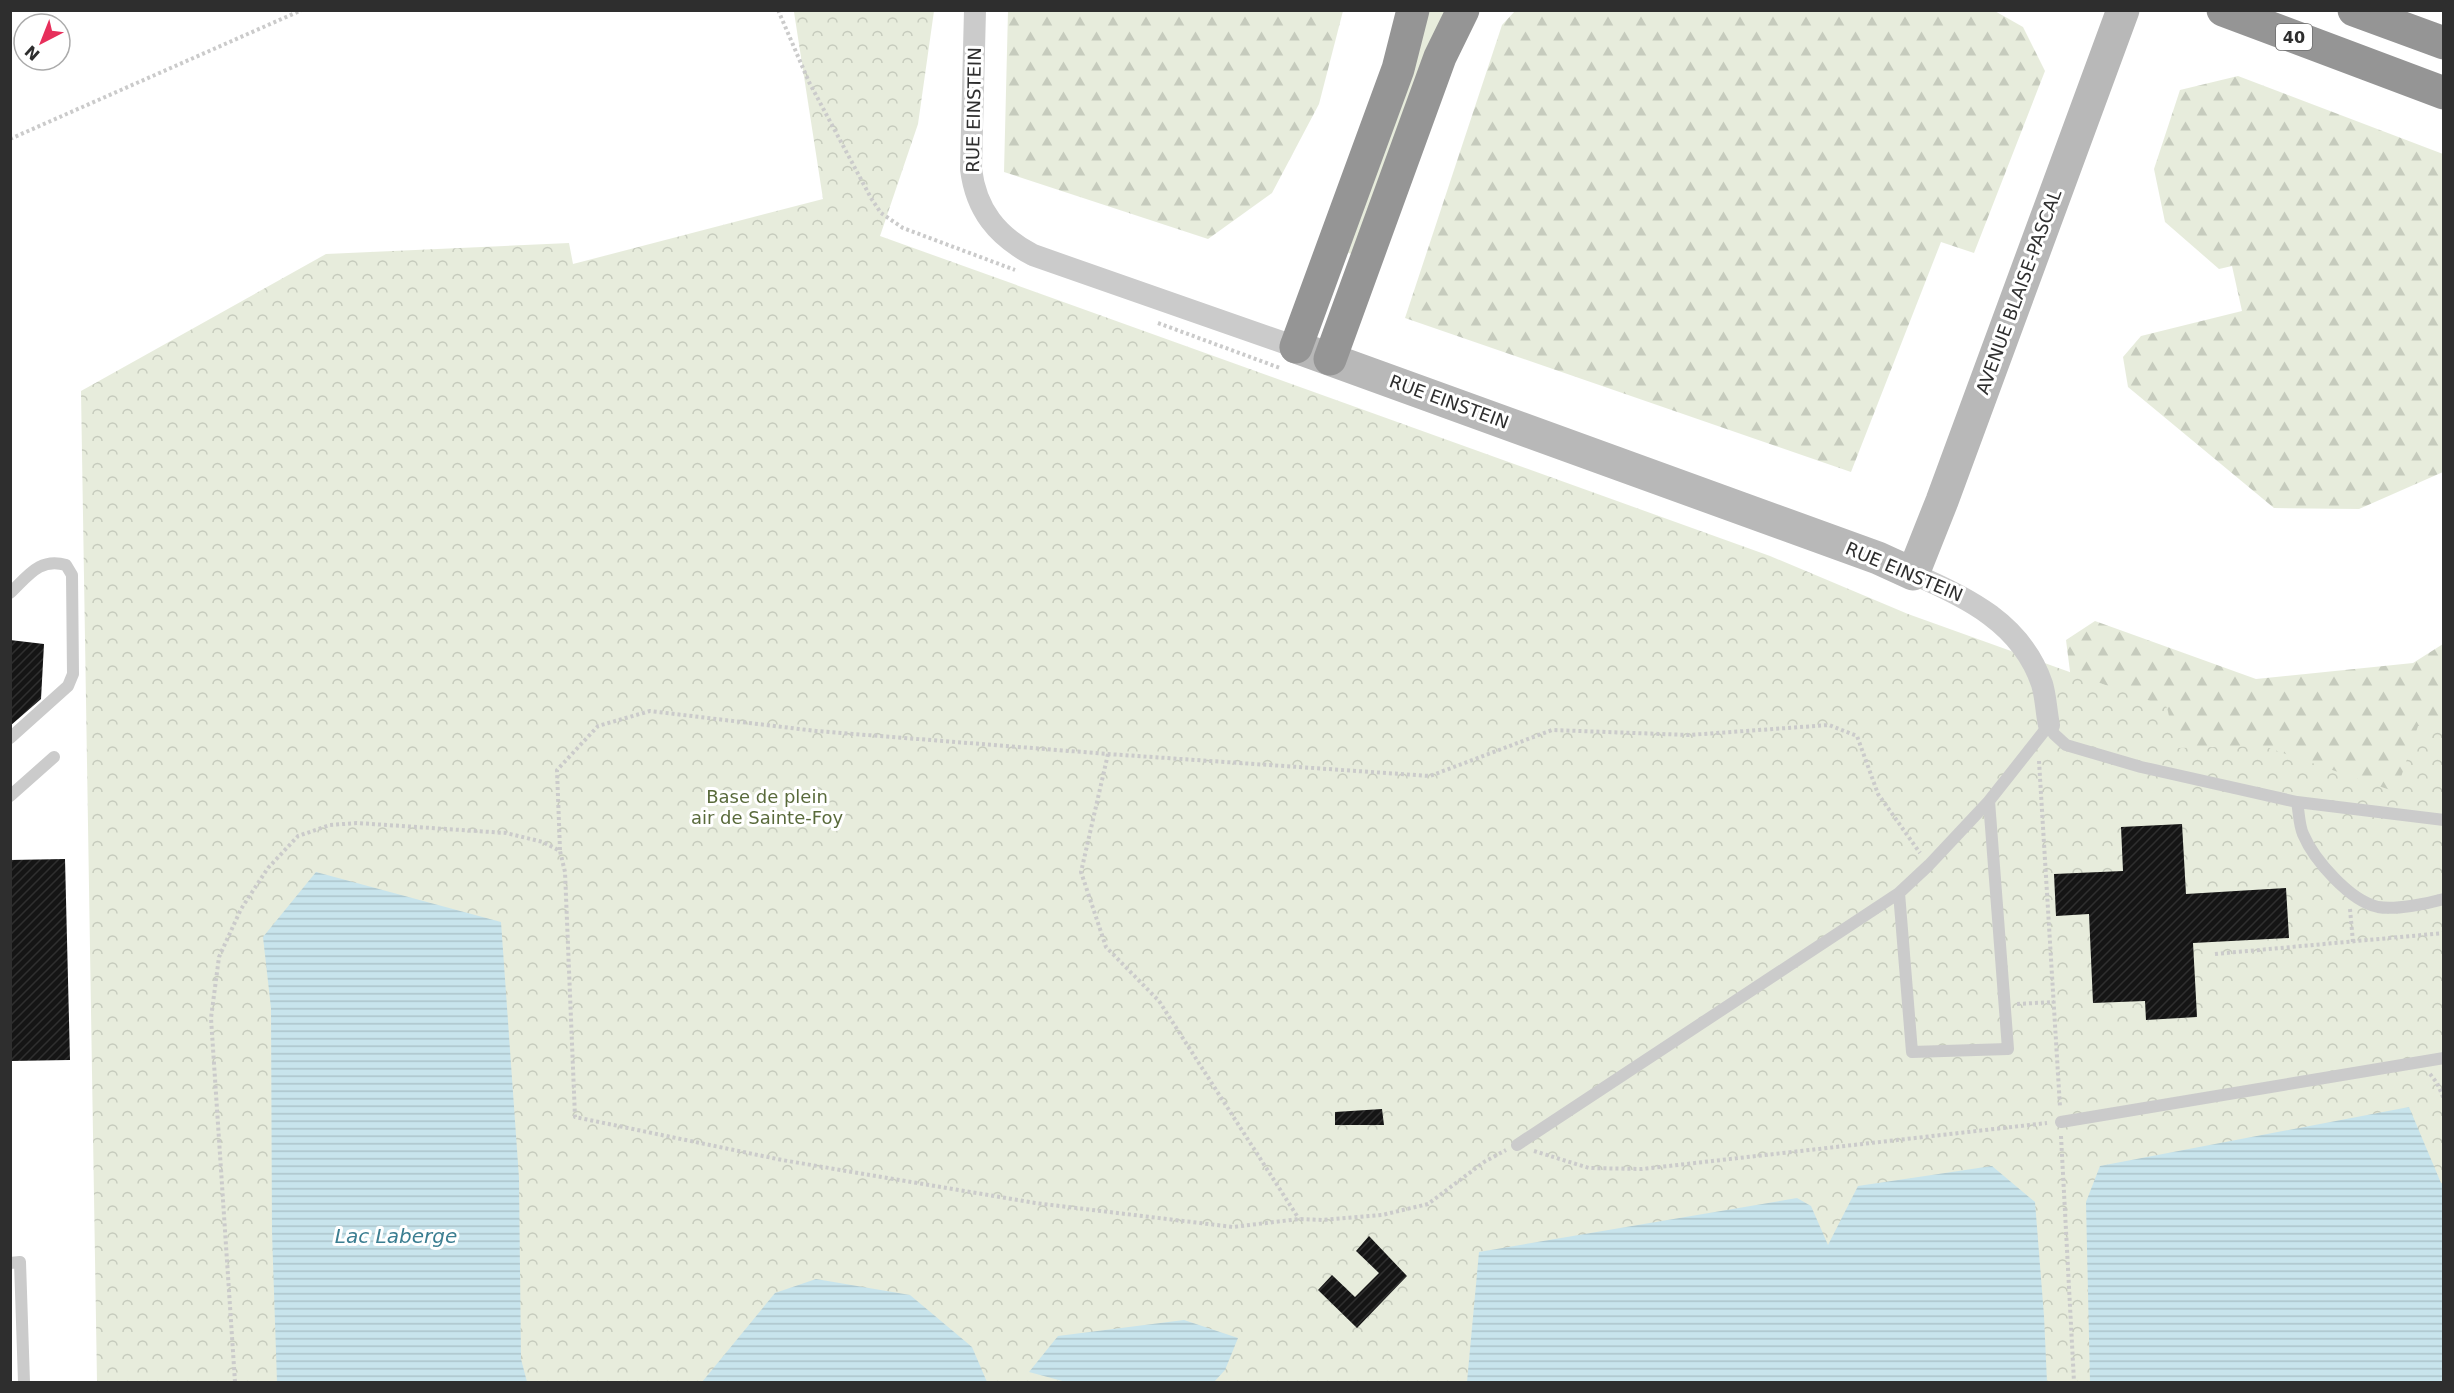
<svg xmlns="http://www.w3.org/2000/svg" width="2454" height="1393" font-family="'DejaVu Sans',sans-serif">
<defs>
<pattern id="forest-firs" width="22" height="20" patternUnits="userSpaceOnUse" patternTransform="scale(1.5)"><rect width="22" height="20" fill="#e7ecdc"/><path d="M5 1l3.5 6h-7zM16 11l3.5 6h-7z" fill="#c6cbbd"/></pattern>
<pattern id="park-crowns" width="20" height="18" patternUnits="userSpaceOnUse" patternTransform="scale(1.5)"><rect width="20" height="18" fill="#e7ecdc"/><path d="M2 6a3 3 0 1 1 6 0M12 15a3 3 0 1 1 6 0" fill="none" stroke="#c6cbbd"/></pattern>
<pattern id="water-rules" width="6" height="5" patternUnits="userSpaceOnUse" patternTransform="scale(1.5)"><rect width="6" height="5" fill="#c8e4ec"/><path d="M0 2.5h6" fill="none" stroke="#acc4cb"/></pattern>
<pattern id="building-hatch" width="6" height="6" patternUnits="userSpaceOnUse" patternTransform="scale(1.5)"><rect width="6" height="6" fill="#151515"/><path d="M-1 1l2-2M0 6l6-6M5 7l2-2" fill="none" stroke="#2f2f2f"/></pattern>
</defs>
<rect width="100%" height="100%" fill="#fff"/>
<path fill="#e7ecdc" d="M1427 11H1448L1356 256 1344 251Z"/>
<path fill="url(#forest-firs)" d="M1008 11V10L1343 11 1319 104 1272 193 1208 239 1004 172Z
M1515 11 1993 10 2023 27 2045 71 1974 253 1941 242 1851 472 1405 318 1502 25Z
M2238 76 2443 154V472L2359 509 2274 508 2128 387 2123 357 2141 336 2242 311 2232 266 2219 269 2165 222 2154 169 2180 90Z
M2095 621 2256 679 2413 663 2443 644V799L2266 775 2076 719 2066 640Z"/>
<path fill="url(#park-crowns)" d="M796 10 934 11 918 124 880 236 1770 556 1908 614 2167 707 2176 748 2263 746 2396 792 2418 726 2443 725V1382H97L81 391 326 254 569 243 573 264 823 199 794 12Z"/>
<path fill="url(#water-rules)" d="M316 872 501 922 519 1178 521 1359 527 1382H277L272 1232 271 1008 263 937Z
M2409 1107 2441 1183H2443V1382H2090L2086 1202 2100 1166Z
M1992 1166 2035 1202 2044 1316 2047 1382H1467L1479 1252 1797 1198 1811 1206 1828 1245 1858 1186Z
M816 1279 910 1295 972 1347 987 1382H702L775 1293Z
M1184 1320 1238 1338 1225 1370 1214 1382H1066L1029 1372 1058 1336Z"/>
<path fill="url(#building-hatch)" d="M10 640 44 644 41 699 10 726Z
M2182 824 2186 894 2286 888 2289 938 2193 943 2197 1017 2146 1020 2145 1001 2093 1003 2089 914 2056 916 2054 874 2123 871 2121 827Z
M65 859 70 1060 10 1061V860Z
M1382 1109 1384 1125H1335V1112Z
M1369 1236 1407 1276 1357 1328 1318 1290 1332 1275 1355 1297 1379 1273 1356 1251Z"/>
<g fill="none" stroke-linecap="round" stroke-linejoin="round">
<path stroke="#cbcbcb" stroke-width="4" stroke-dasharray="3 3" stroke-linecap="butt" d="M778 10 809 82 871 198 881 213 903 228 1015 270
M10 139 302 10
M1158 323 1280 368
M1108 754 1081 872 1106 947 1159 1001 1299 1219
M2039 761 2060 1107
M560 850 557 770 598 726 650 711 816 731 1108 754 1430 776 1552 730 1689 735 1829 725 1857 736 1878 794 1920 853
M2350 909 2353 942
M2215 954 2444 933
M2017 1004 2054 1002
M2430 1074 2437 1083 2444 1099
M2061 1136 2074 1382
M1534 1151 1589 1168 1642 1169 2047 1123
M235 1382 211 1018 219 957 241 909 268 868 298 836 330 825 357 823 506 833 543 842 560 851 565 872 575 1117 782 1160 1035 1203 1233 1227 1299 1219 1322 1220 1382 1215 1428 1204 1484 1162 1506 1150"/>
<path stroke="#cbcbcb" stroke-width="12" d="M10 593C28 576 40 557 66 565L72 575 73 674 68 686 10 738
M10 796 54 757
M1989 801 2008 1049 1912 1052 1899 893 1929 865 1989 801 2049 725 2054 734 2066 745 2141 767 2297 802 2444 820
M2297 802C2299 812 2299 825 2303 834 2314 860 2350 901 2378 907 2396 910 2426 904 2444 899
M2061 1122 2444 1058
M1517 1145 1899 893
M10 1263 20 1262 24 1382"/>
<path stroke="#cbcbcb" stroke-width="22" d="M975 10 971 169C976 210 997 236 1033 255L1296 347
M1913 574C1967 597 2022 624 2042 684 2046 697 2046 711 2049 725"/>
<path stroke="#b8b8b8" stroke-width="33" d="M1296 347 1878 558 1913 574 1942 501 2123 10"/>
<path stroke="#959595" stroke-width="33" d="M2223 10 2444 93
M2354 10 2444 43
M1296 347 1398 69 1413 10
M1330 359 1440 57 1463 10"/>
</g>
<g text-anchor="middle" stroke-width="6" stroke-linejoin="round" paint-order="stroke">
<rect fill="#fff" stroke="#6d6d6d" stroke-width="1.5" x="2276" y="24" width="36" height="26" rx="4.5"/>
<g font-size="16" font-weight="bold" fill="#2e2e2e">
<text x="2294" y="43">40</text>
</g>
<g font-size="18" fill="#2e2e2e" stroke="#fff">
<text transform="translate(974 110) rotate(-89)" y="6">RUE EINSTEIN</text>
<text transform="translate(2019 292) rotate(-70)" y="6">AVENUE BLAISE-PASCAL</text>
<text transform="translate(1449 402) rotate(20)" y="6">RUE EINSTEIN</text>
<text transform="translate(1904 572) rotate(23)" y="6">RUE EINSTEIN</text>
</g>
<g font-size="18" fill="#596a3b" stroke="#fff">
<text x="767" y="803">Base de plein<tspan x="767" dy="21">air de Sainte-Foy</tspan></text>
</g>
<g font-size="20" font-style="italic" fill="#3b7e91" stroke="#fff">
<text x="396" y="1243">Lac Laberge</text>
</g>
</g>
<rect width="2454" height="1393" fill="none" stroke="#2e2e2e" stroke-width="24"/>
<g transform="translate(42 42) rotate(222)"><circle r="28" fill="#ffffff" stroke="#ababab" stroke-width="1.5"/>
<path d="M0-4.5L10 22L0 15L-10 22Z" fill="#e72f5b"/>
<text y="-9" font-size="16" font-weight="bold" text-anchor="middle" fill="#2e2e2e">N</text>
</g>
</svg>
